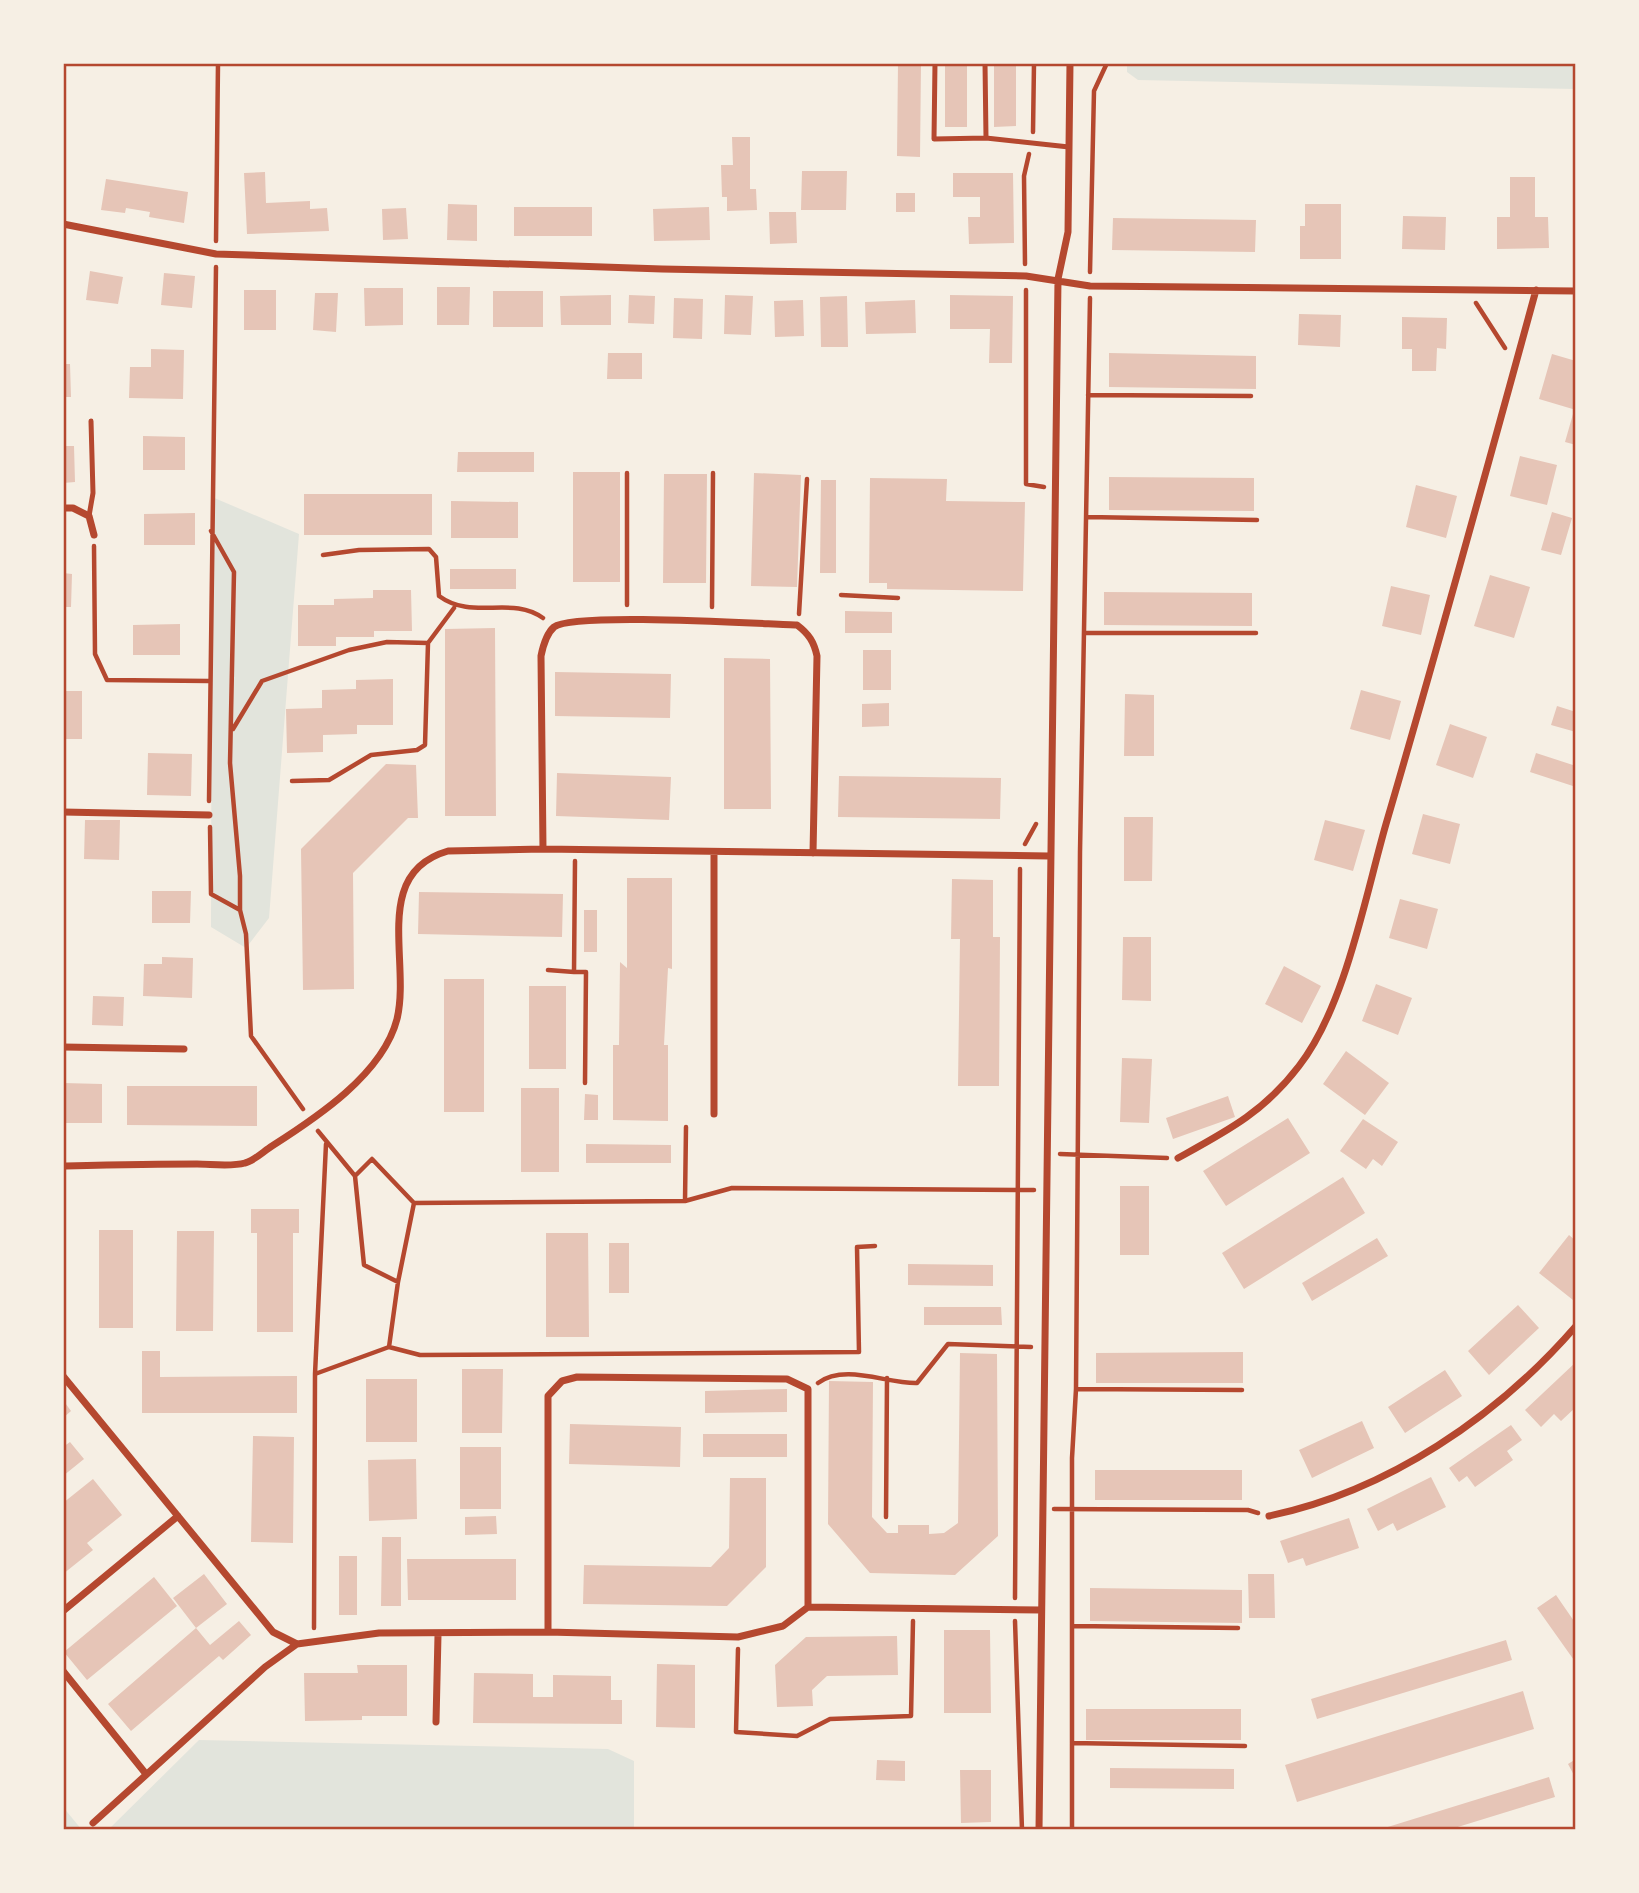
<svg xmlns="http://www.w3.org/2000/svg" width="1639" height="1893" font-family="Mulish,sans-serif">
<rect width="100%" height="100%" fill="#f6efe4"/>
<path fill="#e2e4dc" d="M1127 63H1576V89L1138 80 1127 72Z
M212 497 299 534 269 918 246 948 211 927Z
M199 1740 608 1749 634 1761V1830H108Z
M63 1807 82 1830H63Z"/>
<path fill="#e6c5b7" d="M898 63H921L920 157 897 156Z
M945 63H967V127H945Z
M994 63H1016V126L994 127Z
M732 137H750V189H756L757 210 727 211V197H722L721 165H733Z
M802 171H847L846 210H801Z
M265 172 266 203 310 201V209L327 208 329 231 247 234 244 173Z
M953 173H1013L1014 243 969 244 968 217H980V197H953Z
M1510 177H1535V217H1548L1549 248 1497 249V217H1510Z
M106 179 188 192 184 223 149 217 150 212 126 208 125 213 101 210Z
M896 193H915V212H896Z
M448 204 477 205V241L447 240Z
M1305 204H1341V259H1300V226H1305Z
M514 207H592V236H514Z
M709 207 710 240 654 241 653 209Z
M406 208 408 239 383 240 382 209Z
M769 212H796L797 243 770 244Z
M1403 216 1446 217 1445 250 1402 249Z
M1113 218 1256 220 1255 252 1112 250Z
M90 271 123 277 118 304 86 300Z
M164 273 195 276 192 308 161 305Z
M437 287H470L469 325H437Z
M364 288H403V325L365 326Z
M244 290H276V330H244Z
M493 291H543V327H493Z
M315 293H338L336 332 313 330Z
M611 295V325H561L560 296Z
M629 295 655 296 654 324 628 323Z
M725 295 753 296 751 335 724 334Z
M950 295 1013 296 1012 363H989L990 329H950Z
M847 296 848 347H821L820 297Z
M674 298 703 299 702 339 673 338Z
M803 300 804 336 775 337 774 301Z
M915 300 916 333 866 334 865 302Z
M1299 314 1341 315 1340 347 1298 345Z
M1402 317 1447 318 1446 349 1437 348 1436 371H1412V349H1402Z
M151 349 184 350 183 399 129 398 130 367H151Z
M608 353H642V379H607Z
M1109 353 1256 356V389L1109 387Z
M1552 354 1576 361V410L1539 399Z
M63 364H70L71 397H63Z
M1573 414 1576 415V445L1565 442Z
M143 436 185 437V470H143Z
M63 446H74L75 482 63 483Z
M458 452H534V472H457Z
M1520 456 1557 465 1547 505 1510 496Z
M573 472H620V582H573Z
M754 473 801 475 797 587 751 586Z
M664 474H707L706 583H663Z
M1109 477 1254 478V511L1109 510Z
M870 478 947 479 946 501 1025 502 1023 591 887 589V583H869Z
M821 480H836V573H820Z
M1416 485 1457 496 1446 538 1406 527Z
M304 494H432V535H304Z
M451 501 518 502V538H451Z
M1552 512 1572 518 1561 555 1541 550Z
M195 513V545H144V514Z
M450 569H516V589H450Z
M63 573 72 574 71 607H63Z
M1490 575 1530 587 1514 638 1474 626Z
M1391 586 1430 595 1421 635 1382 626Z
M373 590H411L412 631H374V637H336V646H298V605H334V599L373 598Z
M1104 592 1252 593V626L1104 625Z
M845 611 892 612V633H845Z
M180 624V655H133V625Z
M495 628 496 816H445V629Z
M863 650H891V690H863Z
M724 658 770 659 771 809H724Z
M555 672 671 674 670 718 555 716Z
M393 679V725H357V734L323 735V752L287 753 286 709 322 708V690L356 689V680Z
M1361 690 1401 701 1390 740 1350 729Z
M63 691H82V739H63Z
M1125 694 1154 695V756H1124Z
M889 703V726L862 727V704Z
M1557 706 1576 712V732L1551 725Z
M1450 724 1487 737 1473 778 1436 765Z
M148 753 192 754 191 796 147 795Z
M1536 753 1576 766V787L1530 772Z
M386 764 416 765 418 818H408L353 873 354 989 303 990 301 849Z
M557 773 671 777 669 820 556 816Z
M839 776 1001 778 1000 819 838 817Z
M1423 814 1460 824 1450 864 1412 854Z
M1124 817H1153L1152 881H1124Z
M85 820H120L119 860 84 859Z
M1325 820 1365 830 1353 871 1314 860Z
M63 857H66V898H63Z
M627 878H672V969L668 968 664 1045H668V1121L613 1120V1045H619L620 962 627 968Z
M952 879 993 880V937H1000L999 1086H958L960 939H951Z
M152 891H191L190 923H152Z
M419 892 563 894 562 937 418 934Z
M1400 899 1438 909 1427 949 1389 938Z
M584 910H597V952H584Z
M1123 937H1151V1001L1122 1000Z
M162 957 193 958 192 998 143 996 144 964H162Z
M1284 966 1321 986 1302 1023 1265 1004Z
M444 979H484V1112H444Z
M1376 984 1412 998 1398 1035 1362 1021Z
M529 986H566V1069H529Z
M93 996 124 997 123 1026 92 1025Z
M1346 1051 1389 1083 1365 1115 1323 1084Z
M1122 1058 1152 1059 1149 1123 1120 1122Z
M63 1083 102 1084V1123H63Z
M127 1086H257V1126L127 1125Z
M521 1088H559V1172H521Z
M585 1094 598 1095V1120H584Z
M1228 1096 1235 1117 1173 1139 1166 1118Z
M1288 1118 1310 1153 1226 1206 1203 1171Z
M1363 1119 1398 1142 1382 1166 1373 1159 1366 1169 1340 1151Z
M586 1144 671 1145V1163H586Z
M1343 1177 1365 1213 1244 1289 1222 1253Z
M1120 1186H1149V1255H1120Z
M251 1209H299V1233H293V1332H257V1233H251Z
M99 1230H133V1328H99Z
M177 1231H214L213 1331H176Z
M546 1233H588L589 1337H546Z
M1569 1235 1576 1241V1297L1573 1300 1539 1273Z
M1377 1238 1388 1256 1312 1301 1302 1283Z
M609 1243H629V1293H609Z
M908 1264 993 1265V1286L908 1285Z
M1518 1305 1539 1328 1489 1375 1468 1351Z
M924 1307H1001L1002 1325H924Z
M142 1351H160V1377L297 1376V1413H142Z
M1243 1352V1383H1096V1353Z
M960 1353 997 1354 998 1536 955 1575 870 1573 828 1524 829 1381 873 1382 872 1517 887 1533H898V1525H929V1534L944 1533 958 1523Z
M1576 1362V1407L1561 1421 1554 1414 1541 1427 1525 1410Z
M462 1369H503L502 1433H462Z
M1445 1370 1462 1396 1405 1433 1388 1407Z
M366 1379H417V1442H366Z
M787 1389V1412L705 1413V1391Z
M63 1400 71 1411 63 1418Z
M1362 1421 1374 1448 1312 1478 1299 1450Z
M570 1424 681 1427 680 1467 569 1464Z
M1511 1425 1522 1440 1507 1451 1513 1460 1475 1487 1467 1476 1459 1482 1449 1468Z
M703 1434H787V1457H703Z
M253 1436 294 1437 293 1543 251 1542Z
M70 1442 84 1459 63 1476V1447Z
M460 1447H501V1509H460Z
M416 1459 417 1519 369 1521 368 1460Z
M1095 1470H1242V1500H1095Z
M1431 1477 1446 1507 1397 1531 1393 1523 1378 1531 1367 1509Z
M730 1478H766V1567L727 1606 583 1604 584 1565 711 1567 729 1548Z
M93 1479 122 1515 87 1543 93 1550 63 1574V1503Z
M496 1516 497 1534 465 1535V1517Z
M1349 1518 1359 1548 1306 1566 1303 1558 1288 1563 1280 1541Z
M382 1537H401V1606H381Z
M339 1556H357V1615H339Z
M407 1559H516V1600H408Z
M204 1574 227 1604 196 1628 173 1598Z
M1248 1574H1274L1275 1618H1249Z
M154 1577 177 1606 87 1680 64 1652Z
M1090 1588 1242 1590V1623L1090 1621Z
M1556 1595 1576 1624V1663L1537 1608Z
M239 1621 251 1635 223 1660 219 1656 131 1731 108 1704 196 1628 210 1645Z
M944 1630H990L991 1713H944Z
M897 1636 898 1675 827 1676 812 1690 813 1706 777 1707 775 1665 806 1637Z
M1506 1640 1512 1660 1317 1719 1311 1699Z
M657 1664 695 1665V1728L656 1727Z
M357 1665H407V1716H362V1720L305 1721 304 1673H358Z
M474 1673 533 1674V1697H553V1675L611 1676V1700H622V1724L473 1723Z
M1523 1691 1534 1729 1297 1802 1285 1765Z
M1086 1709H1241V1740H1086Z
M1576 1759V1779L1568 1764Z
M877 1760 905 1761V1781L876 1780Z
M1110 1768 1234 1769V1789L1110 1788Z
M960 1770H991V1822L961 1823Z
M1549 1777 1555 1797 1448 1830H1378Z"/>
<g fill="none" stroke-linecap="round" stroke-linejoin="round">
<path stroke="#b5482f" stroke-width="4.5" d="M1033 132 1034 63
M216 241 218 63
M1025 264 1024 176 1029 154
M1090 272 1094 91 1107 63
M1026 290V484L1044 487
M1476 303 1505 348
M1088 395 1251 396
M1087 517 1257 520
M211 531 234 572 230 763 240 876V910
M94 546 95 654 107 680 209 681
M323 555 359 550 429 549 436 557 439 596C473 621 511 595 543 618
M841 595 898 598
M627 605V473
M712 607 713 473
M799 614 807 479
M1086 633H1256
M233 729 262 681 349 650 387 642 428 643 454 608
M292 781 329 780 371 755 417 750 425 745 428 643
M209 801 216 267
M210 827 211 894 240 910 246 934 251 1036 303 1109
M1025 844 1036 824
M575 861 574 972H586L585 1083
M548 970 574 972
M318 1131 355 1176 372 1159 414 1203 685 1201 732 1188 1034 1190
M326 1144 315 1374 389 1347 420 1355 859 1352 857 1247 875 1246
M1060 1154 1167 1158
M355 1176 364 1265 398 1282 414 1203
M685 1201 686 1127
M389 1347 398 1282
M818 1383C845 1363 887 1384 917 1383L948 1344 1031 1347
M1076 1389 1242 1390
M1054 1509 1248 1510 1258 1513
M886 1517 887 1378
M1015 1598 1020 869
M1015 1621 1022 1830
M1074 1626 1238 1628
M314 1628 315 1374
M738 1649 736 1732 797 1736 830 1719 911 1716 913 1621
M1072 1743 1245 1746
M1072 1830V1458L1076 1389 1080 852 1090 298"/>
<path stroke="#b5482f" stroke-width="5" d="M935 63 934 139 986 138 1069 147
M985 63 986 138
M89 516 93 493 91 421"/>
<path stroke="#b5482f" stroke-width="7" d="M63 224 216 254 662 269 1026 276 1090 286 1576 291
M63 508H73L89 516 94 535
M63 812 209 815
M543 849 541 656C543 646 546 634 554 627 573 612 762 624 797 625 809 634 814 642 817 656L813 853
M63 1047 184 1049
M714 1114V852
M1178 1158C1227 1131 1264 1112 1299 1066 1345 1007 1365 897 1386 824 1438 647 1487 469 1536 290
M63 1166C108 1165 152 1164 197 1164 211 1164 231 1167 245 1163 254 1161 264 1151 272 1146 316 1118 383 1074 397 1019 411 961 371 873 448 851L543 849 1049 856
M63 1376 273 1632 297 1644
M1269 1516C1388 1491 1497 1417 1576 1326
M63 1611 178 1516
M548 1632V1396L562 1381 577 1377 787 1379 808 1389V1607
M63 1671 146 1774
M436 1722 438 1635
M93 1823 265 1667 297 1644 379 1633 548 1632 738 1637 783 1626 808 1607 1041 1610
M1039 1830 1058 279 1068 232 1070 63"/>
</g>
<rect width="1639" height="1893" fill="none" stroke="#f6efe4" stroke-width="130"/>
<rect x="65" y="65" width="1509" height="1763" fill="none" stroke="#b5482f" stroke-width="2.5"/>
</svg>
